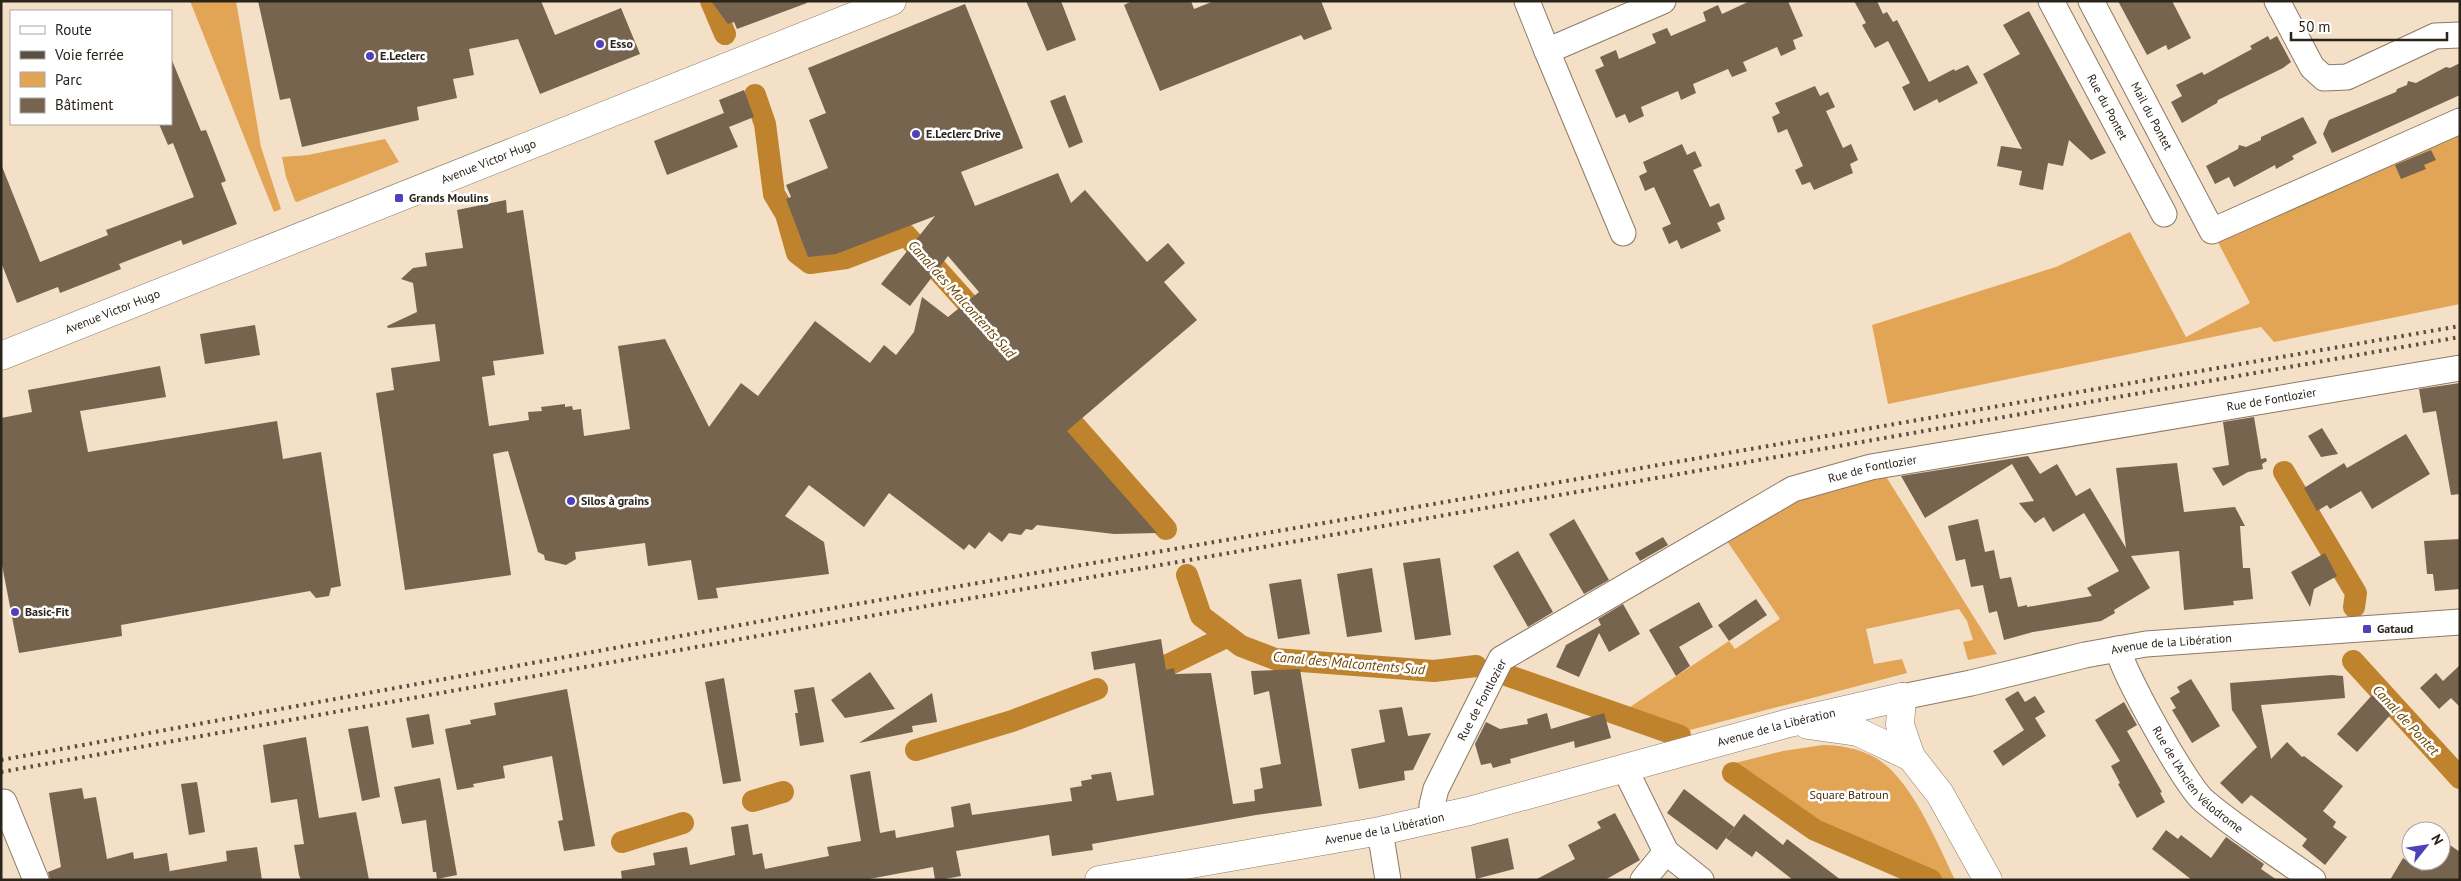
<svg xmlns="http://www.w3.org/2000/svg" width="2461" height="881" font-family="'PT Sans',sans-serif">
<rect width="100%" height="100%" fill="#f4dfc7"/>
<path fill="#e2a556" d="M190 1H236L261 147 281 209 274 212Z
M2460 121V304L2274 342 2261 327 1888 404 1872 325 2056 267 2130 232 2186 337 2250 303 2212 231Z
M385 139 399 162 297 202 295 201 286 177 282 157 308 155Z
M1885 475 1997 654 1968 660 1963 642 1973 640 1967 621 1959 609 1866 629 1874 664 1902 659 1907 673 1690 730 1691 732 1684 734 1627 709 1729 641 1735 649 1780 619 1723 535 1778 504Z
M1823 745C1845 745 1871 751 1888 767 1916 792 1939 846 1955 880H1932L1815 830 1723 766 1783 751Z"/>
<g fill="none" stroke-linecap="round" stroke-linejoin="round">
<path stroke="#bf832e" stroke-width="22" d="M711 1 725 34
M755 95 765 124 774 194 786 214 797 253 810 263 846 258 906 235 987 325
M1054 402 1166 529
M2284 472 2356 593 2354 607
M1187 575 1201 616 1241 646 1275 659 1434 671 1476 666
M2353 661 2460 778
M1168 665 1226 637
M1509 676 1680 736
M916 750 1012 721 1097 689
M1733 773 1815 830 1931 880
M753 801 783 792
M622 842 683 823"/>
</g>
<path fill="#76644f" d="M258 1H541L555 35 621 8 640 54 540 94 518 39 469 49 474 75 453 79 457 98 417 107 419 120 302 147 290 98 280 100Z
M711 1H807V3L737 29 734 22 728 24Z
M1026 1H1061L1076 40 1047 51Z
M1132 1H1191L1194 9 1214 1H1321L1332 29 1304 40 1301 35 1160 91 1124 5Z
M1750 1H1788L1803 36 1793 40 1796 49 1781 56 1777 47 1743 62 1747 71 1732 77 1728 69 1693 84 1696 93 1681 100 1678 91 1641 107 1644 116 1629 123 1625 114 1616 118 1595 70 1604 66 1600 57 1616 50 1619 59 1656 43 1652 34 1667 28 1671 36 1706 21 1703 12 1718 5 1722 14Z
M1854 1H1877L1883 14 1887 12 1893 22 1897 20 1929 82 1954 69 1955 71 1968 65 1978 83 1939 103 1937 99 1914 111 1902 87 1910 83 1888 41 1875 48 1862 25 1866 23Z
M2118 1H2172L2191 38 2168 50 2166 45 2147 55Z
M965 4 1023 148 961 172 975 206 1058 173 1071 203 1085 190 1147 262 1168 243 1185 263 1164 282 1197 320 1067 431 1157 533 1114 534 1037 525 1032 530 1026 529 1021 535 1009 533 1002 542 989 532 975 549 969 544 964 550 889 493 864 527 809 485 785 516 824 542 829 574 716 588 718 598 698 600 691 560 648 566 645 543 575 552 576 559 566 565 545 560 544 555 538 552 508 451 493 454 511 575 405 590 376 393 394 390 391 368 440 361 435 324 388 328 387 326 417 312 413 283 401 279 413 268 427 266 425 253 463 248 457 210 506 200 507 213 523 210 544 354 493 361 495 375 482 377 489 426 529 420 528 412 542 411 541 407 565 404V407L572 406 573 410 581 409 584 436 630 429 618 346 665 339 709 427 741 383 758 396 815 321 870 363 884 345 896 355 914 332 922 297 948 317 979 292 948 256 910 306 881 284 935 216 836 254 808 257 786 199 791 197 786 185 828 168 809 120 826 113 808 68Z
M2029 11 2106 153 2091 160 2069 140 2063 166 2048 163 2043 190 2019 185 2022 171 1997 166 2001 146 2022 149 1983 74 2020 54 2003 25Z
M2268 36 2270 40 2277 36 2291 62 2283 68 2218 100 2217 103 2182 123 2171 102 2182 96 2176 85 2202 72 2204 75 2252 49 2250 46Z
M171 58 201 131 206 130 226 181 221 183 237 224 183 245 181 240 119 264 121 269 60 293 58 287 17 303 1 262V164L40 262 108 235 106 230 194 197 173 143 168 145 159 124H171Z
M2460 63V95L2332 153 2323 134 2329 120 2396 92 2397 89 2407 85 2408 81 2416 83 2446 67 2450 68Z
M1815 86 1820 96 1828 92 1835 107 1826 111 1843 148 1851 144 1858 160 1850 164 1853 173 1814 190 1810 182 1802 185 1795 170 1803 166 1787 129 1778 133 1772 117 1780 113 1775 103Z
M744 90 754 117 729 127 738 147 667 175 654 141 724 113 727 121 719 100Z
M1065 95 1083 142 1069 148 1050 101Z
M2303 117 2317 143 2292 156 2294 159 2276 169 2275 165 2234 187 2229 177 2215 184 2206 166 2238 149 2239 145 2246 147 2261 140V137Z
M1682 144 1687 155 1695 151 1702 166 1693 170 1710 207 1719 203 1725 219 1717 223 1721 231 1681 249 1677 240 1669 244 1662 228 1671 224 1654 187 1645 191 1639 176 1647 172 1643 162Z
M2431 150 2436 160 2424 165 2426 169 2401 179 2395 165Z
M255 325 260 355 205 364 200 334Z
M160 366 166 397 80 411 88 452 277 421 283 459 321 452 341 586 331 588 329 596 316 598 310 591 121 625 122 636 19 653 1 560V418L32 412 28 390Z
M2460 383V494L2451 495 2436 411 2423 413 2419 389Z
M2254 417 2261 459 2266 458 2267 461 2262 464 2263 469 2248 472 2223 486 2212 468 2229 465 2223 422Z
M2322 428 2338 454 2321 457 2308 436Z
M2406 434 2430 474 2372 509 2361 491 2330 509 2327 505 2317 511 2304 488 2344 463 2347 468Z
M2028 456 2040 474 2057 464 2076 496 2090 488 2126 548 2116 468 2177 463 2184 512 2235 507 2245 526H2240L2243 568H2250L2253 599 2233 601 2234 605 2184 610 2179 551 2131 556 2150 588 2114 610 2115 613 2101 621 2033 632 2004 640 1997 611 1989 613 1983 585 1971 587 1965 559 1956 561 1948 526 1978 519 1985 552 1994 550 2000 579 2011 577 2018 607 2027 605V607L2092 596 2087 588 2119 571 2084 513 2053 532 2044 517 2035 523 2019 503 2034 501 2012 464 1925 518 1901 476Z
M1574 519 1609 580 1584 594 1549 534Z
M1663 537 1668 545 1640 561 1635 553Z
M2460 539V589L2435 591 2433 574H2427L2424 541Z
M1518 551 1553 612 1528 627 1493 566Z
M2325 553 2337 576 2314 589 2310 607 2291 572Z
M1440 558 1451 635 1415 640 1403 563Z
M1372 568 1382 632 1347 637 1337 574Z
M1301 579 1310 634 1278 639 1269 584Z
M1756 599 1767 615 1729 641 1718 625Z
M1699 602 1713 627 1679 647 1690 666 1676 676 1649 630Z
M1623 604 1640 634 1609 652 1599 633 1579 677 1556 667 1566 645 1601 625 1598 619Z
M1161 639 1166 670 1174 668 1175 674 1211 673 1233 804 1255 801 1254 790 1263 788 1260 768 1281 764 1269 691 1254 695 1251 671 1300 669 1322 806 1256 815 1092 844 1093 850 1052 856 1049 835 956 851 961 876 939 880H935L933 867 864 880H622L621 871 655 865 653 853 687 847 690 865 735 855 731 827 748 824 753 855 762 853 765 869 829 856 827 847 861 841 850 775 870 771 880 833 895 830 896 838 954 827 951 807 970 803 972 815 1072 801 1070 788 1082 786 1081 781 1092 779 1091 775 1111 772 1117 801 1154 795 1135 663 1094 670 1091 652Z
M2460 665V707L2451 698 2439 709 2420 688 2436 673 2443 681Z
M870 672 895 709 845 718 831 700Z
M2332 675 2343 676 2345 698 2261 705 2271 759 2287 742 2302 757 2304 756 2343 786 2323 811 2336 822 2333 827 2347 837 2325 865 2302 846 2307 839 2251 795 2242 804 2220 783 2257 747 2232 710 2230 683Z
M724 678 741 781 723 784 705 682Z
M2191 679 2220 726 2192 743 2172 710 2176 708 2170 698 2180 692 2177 687Z
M814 687 824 742 800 746 795 713H798L794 690Z
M567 689 595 846 564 851 558 821 563 820 552 756 503 766 505 778 473 784 474 787 457 790 445 729 471 724 470 720 496 715 494 703Z
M2018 691 2025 702 2035 696 2045 712 2035 718 2046 736 2003 766 1993 751 2024 730 2005 699Z
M932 693 937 722 912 726 913 732 859 743Z
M2374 693 2392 713 2357 752 2337 734Z
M2124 702 2137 725 2127 731 2162 792 2160 793 2165 802 2137 818 2118 784 2120 783 2111 766 2120 761 2095 720Z
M1402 707 1408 736 1431 733 1413 770 1404 771 1405 780 1359 789 1351 749 1385 742 1379 710Z
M1547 713 1551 729 1604 713 1611 738 1575 748 1574 741 1510 759 1511 763 1493 768 1491 763 1481 765 1475 744 1486 722 1500 729 1528 724 1527 719Z
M429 714 434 744 412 748 406 718Z
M368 726 380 797 362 801 348 729Z
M306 737 319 818 356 812 369 880H301L299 875 294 845 304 844 297 799 271 803 263 745Z
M440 778 457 875 437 879 436 872H433L426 820 402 824 394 787Z
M197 782 205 832 189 835 181 784Z
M82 788 84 799 96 797 107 859 133 852 134 859 167 853 170 873V871L227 861 226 851 257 847 262 880H50L48 872 61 867 49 793Z
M1684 789 1734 827 1717 850 1667 813Z
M1615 813 1640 860 1605 880H1535L1575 859 1568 845 1601 828 1597 822Z
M1744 814 1783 845 1787 839 1841 880H1793L1756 851 1752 857 1726 838Z
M2166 830 2178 839 2181 835 2211 858 2226 837 2264 864 2261 869 2277 880H2192L2152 849Z
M1508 838 1514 869 1476 879 1471 847Z
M2441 839 2460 852V880H2390L2403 858 2422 871 2429 861H2441Z"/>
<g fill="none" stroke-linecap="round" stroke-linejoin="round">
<g stroke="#8d7a64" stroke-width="27">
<g id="minor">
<path d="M1527 1 1547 51"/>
<path id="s1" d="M2051 1 2164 214"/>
<path id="s2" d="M2091 1 2212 231 2460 121"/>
<path d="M2277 1 2312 67 2324 78 2347 77 2435 36 2460 35"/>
<path d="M1623 233 1547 51 1663 1"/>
<path id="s3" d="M2118 649C2123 673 2186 786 2204 801 2238 830 2277 854 2313 880"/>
<path id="s4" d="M1902 697 1971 683 2085 655 2146 644 2460 622"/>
<path d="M1625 769 1666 852 1701 880"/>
<path d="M4 802 36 880"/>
<path id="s5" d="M1434 819 1432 805 1436 789 1501 659 1793 489 1871 467 2460 368"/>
<path d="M1380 831 1388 880"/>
<path d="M1643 880 1666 852"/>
</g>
</g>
<g stroke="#8d7a64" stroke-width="29">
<g id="major">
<path id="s6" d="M1 356 892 1"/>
<path d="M1902 697 1900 725 1911 757 1940 794 1988 880"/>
<path d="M1808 725 1858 732 1911 757"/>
<path id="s7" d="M1099 880 1380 831 1469 811 1789 723 1902 697"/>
</g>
</g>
<use href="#minor" stroke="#fff" stroke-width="25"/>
<use href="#major" stroke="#fff" stroke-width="28"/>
<path stroke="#5a4f43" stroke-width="4" stroke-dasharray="2.5 5" stroke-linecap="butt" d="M1 760 828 609 2460 326
M1 772 830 623 2460 337"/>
</g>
<g fill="#4e42b9" stroke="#fff" stroke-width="2">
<circle cx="600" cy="44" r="5"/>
<circle cx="370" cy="56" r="5"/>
<circle cx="916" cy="134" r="5"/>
<rect x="394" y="193" width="10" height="10" rx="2.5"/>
<circle cx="571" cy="501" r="5"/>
<circle cx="15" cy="612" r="5"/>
<rect x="2362" y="624" width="10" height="10" rx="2.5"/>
</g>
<g text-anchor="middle" stroke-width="5" stroke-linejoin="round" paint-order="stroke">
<g font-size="12" font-weight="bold" fill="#2b241b" stroke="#fff" text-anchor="start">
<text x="610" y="48">Esso</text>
<text x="380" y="60">E.Leclerc</text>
<text x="926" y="138">E.Leclerc Drive</text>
<text x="409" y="202">Grands Moulins</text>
<text x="581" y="505">Silos à grains</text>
<text x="25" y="616">Basic-Fit</text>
<text x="2377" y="633">Gataud</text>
</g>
<g font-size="12" fill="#2b241b" stroke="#fff">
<text dy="4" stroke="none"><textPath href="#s1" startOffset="120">Rue du Pontet</textPath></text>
<text dy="4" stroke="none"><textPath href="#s2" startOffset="130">Mail du Pontet</textPath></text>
<text dy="4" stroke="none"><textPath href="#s6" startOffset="525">Avenue Victor Hugo</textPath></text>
<text dy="4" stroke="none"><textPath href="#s6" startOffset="120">Avenue Victor Hugo</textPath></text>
<text dy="4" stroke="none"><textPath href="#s5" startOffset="1001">Rue de Fontlozier</textPath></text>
<text dy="4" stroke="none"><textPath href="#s5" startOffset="596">Rue de Fontlozier</textPath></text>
<text dy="4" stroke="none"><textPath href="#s4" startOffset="275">Avenue de la Libération</textPath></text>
<text transform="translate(1482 700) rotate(-62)" y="4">Rue de Fontlozier</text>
<text dy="4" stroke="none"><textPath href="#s7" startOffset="695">Avenue de la Libération</textPath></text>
<text dy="4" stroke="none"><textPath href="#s3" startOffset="155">Rue de l'Ancien Vélodrome</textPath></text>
<text dy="4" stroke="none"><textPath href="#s7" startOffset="290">Avenue de la Libération</textPath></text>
</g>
<g font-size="12" fill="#432a05" stroke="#fff">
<text x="1849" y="799">Square Batroun</text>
</g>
<g font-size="14" font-style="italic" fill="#6d4500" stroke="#fff">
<text transform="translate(962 299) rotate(48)" y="5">Canal des Malcontents Sud</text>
<text transform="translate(1349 663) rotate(5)" y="5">Canal des Malcontents Sud</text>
<text transform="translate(2406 720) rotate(47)" y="5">Canal de Pontet</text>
</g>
</g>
<rect width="2461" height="881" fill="none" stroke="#2b241b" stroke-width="5"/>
<rect x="10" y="10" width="162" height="115" fill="#ffffff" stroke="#aaa7a4"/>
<rect x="20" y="26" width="25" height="8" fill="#ffffff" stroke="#aaa7a4"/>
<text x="55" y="35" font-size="15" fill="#2b241b">Route</text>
<rect x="20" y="51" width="25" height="8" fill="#5a4f43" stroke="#aaa7a4"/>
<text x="55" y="60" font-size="15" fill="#2b241b">Voie ferrée</text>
<rect x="20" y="72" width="25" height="15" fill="#e2a556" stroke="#aaa7a4"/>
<text x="55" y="85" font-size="15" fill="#2b241b">Parc</text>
<rect x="20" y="98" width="25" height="15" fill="#76644f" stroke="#aaa7a4"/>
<text x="55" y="110" font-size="15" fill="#2b241b">Bâtiment</text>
<g transform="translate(2426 846) rotate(60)"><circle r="24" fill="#ffffff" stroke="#aaa7a4"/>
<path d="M0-4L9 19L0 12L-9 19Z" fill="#4e42b9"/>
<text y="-8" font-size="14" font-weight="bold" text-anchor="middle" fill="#2b241b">N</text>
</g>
<path d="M2291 32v8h156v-8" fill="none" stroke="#2b241b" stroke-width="2.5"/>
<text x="2298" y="32" font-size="15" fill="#2b241b" stroke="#ffffff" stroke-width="4" paint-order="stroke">50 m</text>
</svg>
